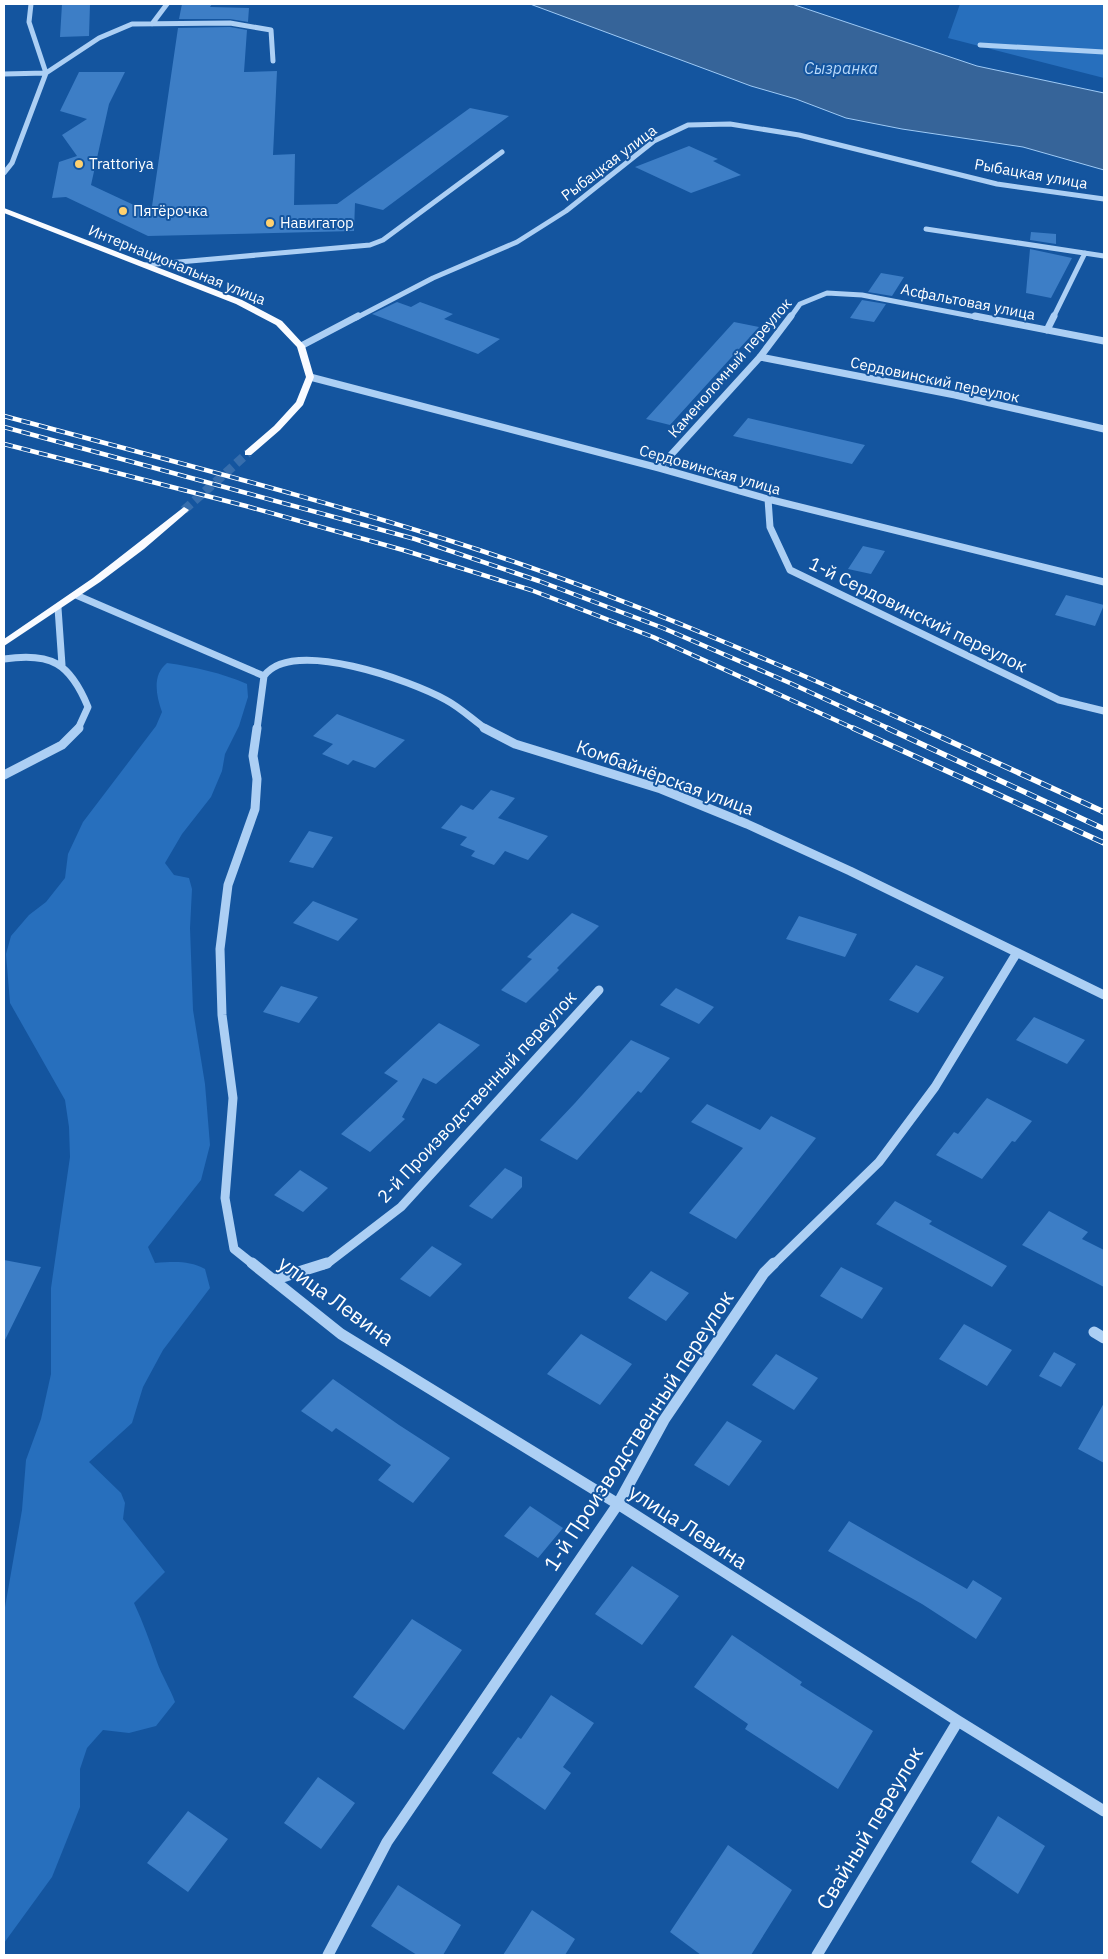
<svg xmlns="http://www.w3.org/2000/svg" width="1108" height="1959" font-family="'IBM Plex Sans',sans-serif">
<rect width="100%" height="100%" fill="#14559f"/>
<path fill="#276fbd" d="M960 4H1104V78L948 38Z
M167 663C195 667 222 673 247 684L248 697 239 726 225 754 222 771 211 797 182 834 165 863 174 875 189 878 192 889 190 928 193 1010 205 1084 210 1145 201 1180 148 1247 155 1263C173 1262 188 1260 205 1269L210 1288 163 1350 143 1387 132 1423 89 1462 121 1493 125 1503 123 1519 165 1572 134 1603C143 1622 150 1642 157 1662 162 1676 170 1688 175 1702L156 1726 129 1733 103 1730 87 1748 80 1769V1807L52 1877 4 1943V1613L22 1510 26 1460 41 1419 51 1374V1288L70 1157 69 1127 65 1100 10 1003 6 954 11 936 29 915 46 902 65 878 68 854 83 822 156 726 162 712C156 695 152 675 167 663Z"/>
<path fill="#366499" stroke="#9ecaf6" d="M530 4H792L977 66 1104 93V170L1023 147 902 129 846 118 796 99 751 86Z"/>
<path fill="#3d7ec6" d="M62 4H90L89 36 60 37Z
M182 4H212L210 7 249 8 248 22 230 19H179Z
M230 27 247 30 244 72 277 71 273 155 295 154 294 205 337 204 470 108 509 116 383 210 355 203 354 231 148 236 66 197 52 198 59 162 77 156 62 135 87 119 60 111 79 72H125L109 104 91 185 151 213 178 28Z
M689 146 718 159 713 161 741 175 691 193 635 167Z
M1031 232 1056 234V244L1030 240Z
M1030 249 1072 258 1051 298 1026 293Z
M881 273 904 277 892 296 868 292Z
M862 300 886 304 874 322 850 318Z
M397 302 411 307 420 302 453 314 444 319 500 339 478 354 372 314Z
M734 322 759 327 670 425 646 419Z
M748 418 865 445 852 464 733 436Z
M863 546 885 551 871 574 848 569Z
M1066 595 1104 605 1095 626 1055 615Z
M337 714 405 740 375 768 353 760 348 765 322 754 333 744 313 736Z
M491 790 515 798 498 818 548 836 528 860 505 851 494 865 471 856 475 851 460 845 467 837 441 828 461 805 473 810Z
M309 831 333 837 313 868 289 862Z
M313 901 358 919 338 941 293 923Z
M572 913 599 926 557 968 559 970 526 1003 501 990 532 959 527 957Z
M799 916 857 934 845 957 786 939Z
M916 965 944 977 918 1013 889 1000Z
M281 986 318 997 299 1023 263 1012Z
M676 988 714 1007 699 1024 660 1005Z
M1034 1017 1085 1040 1067 1064 1016 1040Z
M439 1023 480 1045 436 1084 423 1078 402 1117 405 1119 370 1152 341 1134 398 1081 384 1073Z
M631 1040 670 1058 641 1093 638 1091 577 1160 540 1140 575 1103Z
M987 1098 1032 1121 1015 1142 1012 1141 982 1179 936 1155 954 1132 958 1134Z
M707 1104 760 1130 771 1116 816 1138 736 1239 689 1213 743 1148 691 1122Z
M505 1168 522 1177V1187L492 1219 469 1206Z
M300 1170 328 1188 303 1212 274 1195Z
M895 1201 932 1221 929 1224 1007 1266 992 1287 876 1224Z
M1049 1211 1088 1232 1082 1239 1104 1250V1287L1022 1245Z
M432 1246 462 1264 430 1297 400 1279Z
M4 1260 41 1267 4 1342Z
M841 1267 883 1288 862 1319 820 1296Z
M651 1271 689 1293 666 1321 628 1298Z
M964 1324 1012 1350 987 1386 939 1359Z
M581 1334 632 1364 600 1405 547 1374Z
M1054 1352 1076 1364 1061 1387 1039 1376Z
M776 1354 818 1378 794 1410 752 1385Z
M333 1379 399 1425 450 1458 413 1503 378 1480 391 1465 336 1428 332 1432 301 1411Z
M1104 1403V1463L1078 1449Z
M727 1421 762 1441 729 1486 694 1465Z
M530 1506 563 1528 538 1558 504 1536Z
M849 1521 967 1589 973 1580 1002 1598 976 1639 922 1604 828 1551Z
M632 1566 679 1596 642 1645 595 1614Z
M412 1619 462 1650 404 1730 353 1697Z
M732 1635 802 1682 800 1685 873 1731 838 1789 745 1729 748 1724 694 1687Z
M551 1695 594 1723 563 1767 571 1773 545 1810 492 1773 518 1737 521 1739Z
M318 1777 355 1803 321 1849 284 1823Z
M188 1811 228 1839 188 1892 147 1863Z
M998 1816 1045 1846 1018 1894 971 1862Z
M728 1845 792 1890 751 1955H701L670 1932Z
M398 1885 461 1925 443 1955H417L371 1926Z
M532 1910 575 1939 565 1955H503Z"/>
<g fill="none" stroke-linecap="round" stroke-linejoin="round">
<path stroke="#376ead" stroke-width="9" stroke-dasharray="9 5" stroke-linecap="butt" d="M184 510 248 453"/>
<path stroke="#accff4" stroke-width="5" d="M152 24 167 4
M980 45 1104 52
M4 74 46 73 99 38 132 24 230 23 271 30 273 61
M4 173 12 163 46 73 29 22 31 4
M926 229 1104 256
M145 265 370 245 383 240 502 152
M356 318 433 278 517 242 566 211 654 141 688 125 730 124 799 135 997 184 1104 199
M790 318 800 304 827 293 862 295 981 318
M1053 318 1085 253"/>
<path stroke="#accff4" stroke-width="7" d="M975 316 1104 341
M1047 330 1054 316
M301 346 358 316
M760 357 955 395 1104 429
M310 377 659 468 768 499 1104 582
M659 468 760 357 791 316
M768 499 770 527 790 570 1059 700 1104 711
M76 595 264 676
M58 608 62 665
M4 659C51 652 70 663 88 707L78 729
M257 729 264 676C292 637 412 681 446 700 461 708 473 720 486 729"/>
<path stroke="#accff4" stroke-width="9" d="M484 728 515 744 661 789 747 824 850 871 1104 995
M4 775 62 745 79 728
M254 1265 234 1249 225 1198 233 1098 222 1015 220 949 228 885 255 809 257 779 253 756 257 728
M323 1265 328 1263 401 1207 599 990
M773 1265 879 1162 935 1087 1016 954"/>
<path stroke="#accff4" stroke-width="11" d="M252 1263 341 1334 618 1504 958 1721 1104 1811
M273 1280 327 1263
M1094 1332 1104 1338
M328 1955 387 1842 618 1504 664 1420 764 1273 774 1263
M817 1955 958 1721"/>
<path fill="#f9fbff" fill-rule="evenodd" d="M4 208 242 300 282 321 305 346 314 377 303 405 280 430 251 455H245V451L274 426 296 402 306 377 297 347 276 325 236 304 4 213Z
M184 507 189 510 187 512 144 549 100 582 4 646V639L93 578Z"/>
<g stroke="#fff" stroke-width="4.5">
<path id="rail-far1" d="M4 416C163 459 323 499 479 550 631 600 778 663 923 729
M4 427 415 539 539 581 663 628 790 683 890 729
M4 444 246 506 403 550 531 590 653 637 855 729"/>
</g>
<g stroke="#fff" stroke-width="5.5">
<path id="rail" d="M853 728 1104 843
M887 728 1104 829
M921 728 1104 812"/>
</g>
<use href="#rail-far1" stroke="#14559f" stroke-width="3" stroke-dasharray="9" stroke-linecap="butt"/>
<use href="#rail" stroke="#14559f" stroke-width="4" stroke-dasharray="11" stroke-linecap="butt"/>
</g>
<g fill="#ffd16f" stroke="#14559f" stroke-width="2">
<circle cx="79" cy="164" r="5"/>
<circle cx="123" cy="211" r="5"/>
<circle cx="270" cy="223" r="5"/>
</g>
<g text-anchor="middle" stroke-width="4" stroke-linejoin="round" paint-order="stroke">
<g font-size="15" fill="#fff" stroke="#14559f">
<text transform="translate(609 163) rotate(-37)" y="5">Рыбацкая улица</text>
<text transform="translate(1031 174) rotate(10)" y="5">Рыбацкая улица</text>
<text transform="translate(177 265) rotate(22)" y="5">Интернациональная улица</text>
<text transform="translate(968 302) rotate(11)" y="5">Асфальтовая улица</text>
<text transform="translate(730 368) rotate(-49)" y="5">Каменоломный переулок</text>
<text transform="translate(935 380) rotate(12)" y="5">Сердовинский переулок</text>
<text transform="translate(710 470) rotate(16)" y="5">Сердовинская улица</text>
</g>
<g font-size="15" fill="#fff" stroke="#14559f" text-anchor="start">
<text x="89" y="169">Trattoriya</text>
<text x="133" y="216">Пятёрочка</text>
<text x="280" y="228">Навигатор</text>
</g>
<g font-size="16" font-style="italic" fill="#b9d9fa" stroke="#14559f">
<text x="841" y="74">Сызранка</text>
</g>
<g font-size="18" fill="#fff" stroke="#14559f">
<text transform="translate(918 615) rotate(26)" y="6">1-й Сердовинский переулок</text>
<text transform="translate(665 778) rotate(20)" y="6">Комбайнёрская улица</text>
<text transform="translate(477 1097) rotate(-47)" y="6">2-й Производственный переулок</text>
</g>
<g font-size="21" fill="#fff" stroke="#14559f">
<text transform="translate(336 1301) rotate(36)" y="7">улица Левина</text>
<text transform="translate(639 1431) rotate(-57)" y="7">1-й Производственный переулок</text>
<text transform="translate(688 1527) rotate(33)" y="7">улица Левина</text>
<text transform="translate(870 1828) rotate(-59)" y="7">Свайный переулок</text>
</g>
</g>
<rect width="1108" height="1959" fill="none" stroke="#ffffff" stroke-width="10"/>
</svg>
